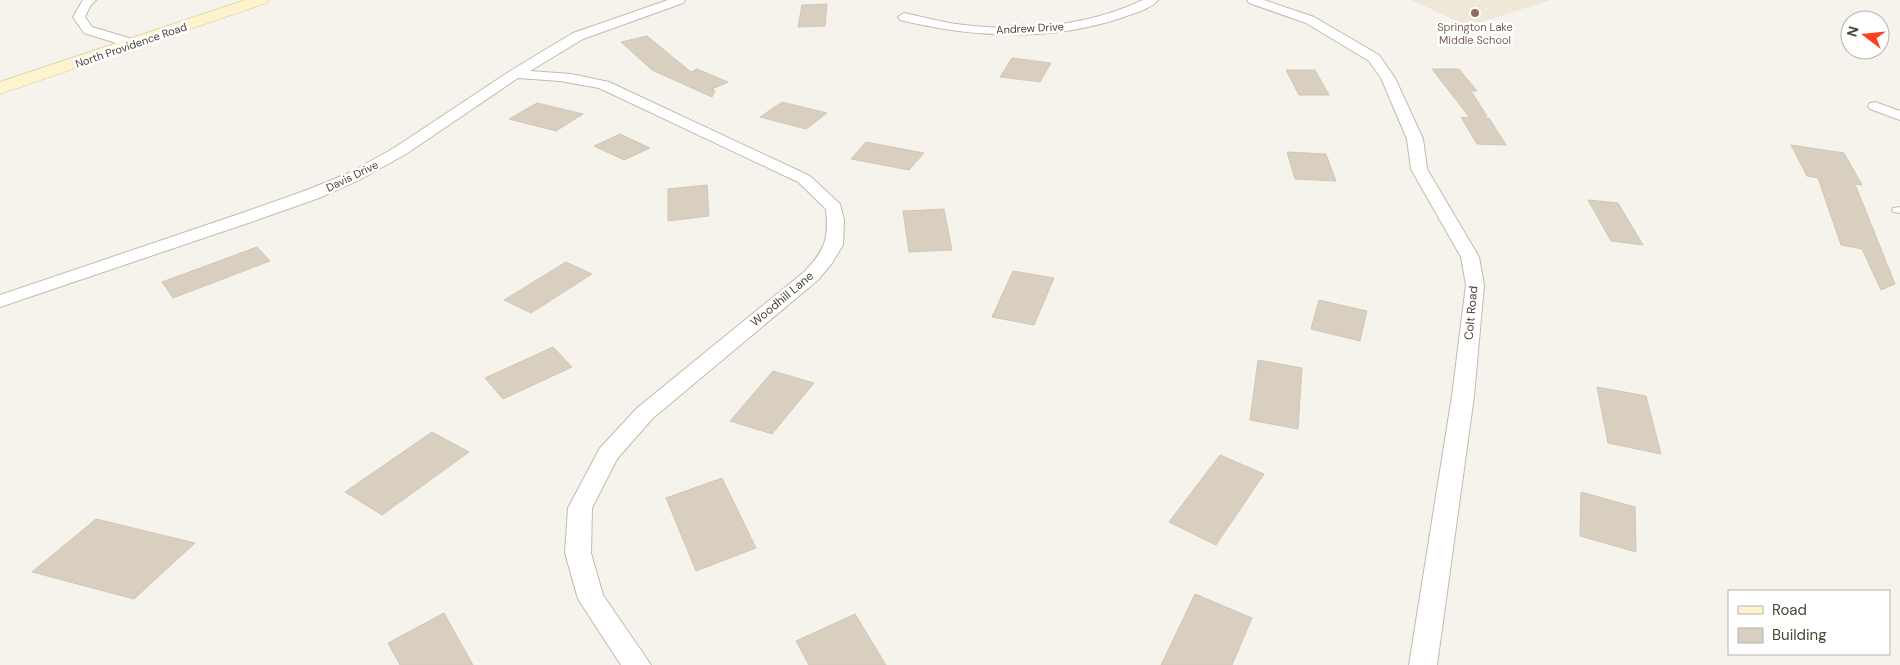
<svg xmlns="http://www.w3.org/2000/svg" width="1900" height="665" font-family="'DM Sans',sans-serif">
<rect width="100%" height="100%" fill="#f6f3ec"/>
<path fill="#efe8d6" d="M1411 0H1551L1468 26Z"/>
<path fill="#d8cfc1" stroke="#d3c7b4" d="M827 4 825 26 798 27 802 5Z
M647 36 691 72 697 69 728 82 712 89 715 91 712 97 652 70 621 42Z
M1012 58 1051 63 1040 82 1000 77Z
M1432 69H1459L1477 91H1471L1487 116 1484 118H1489L1506 145 1477 144 1461 117 1470 118Z
M1286 70H1315L1329 95H1299Z
M782 102 827 113 806 129 760 117Z
M537 103 583 114 556 131 509 119Z
M620 134 650 148 624 160 594 146Z
M866 142 924 153 909 170 851 159Z
M1791 145 1844 153 1862 185 1855 184 1895 284 1881 290 1862 249 1841 245 1818 178 1807 176Z
M1287 152 1326 154 1336 181 1295 179Z
M707 185 709 216 668 221V189Z
M1588 200 1618 203 1643 245 1611 241Z
M944 209 952 250 909 252 903 211Z
M257 247 270 261 173 298 162 282Z
M566 262 592 274 531 313 504 300Z
M1013 271 1054 278 1034 325 992 317Z
M1319 300 1367 311 1360 341 1311 329Z
M553 347 572 367 503 399 485 378Z
M1258 360 1302 368 1298 429 1250 420Z
M773 371 814 383 772 434 730 421Z
M1597 387 1646 396 1661 454 1608 443Z
M432 432 469 452 382 515 345 492Z
M1220 455 1264 474 1216 545 1169 522Z
M722 478 756 548 696 571 666 498Z
M1581 492 1635 507 1636 552 1580 536Z
M96 519 195 543 134 599 32 572Z
M1195 594 1252 618 1232 665H1161Z
M444 613 473 665H400L388 643Z
M855 614 886 665H809L796 641Z"/>
<g fill="none" stroke-linecap="round" stroke-linejoin="round">
<g stroke="#c2bbae" stroke-width="2">
<path id="service" d="M1900 207V213L1893 212 1892 210 1893 208Z"/>
</g>
<g stroke="#c2bbae" stroke-width="2">
<path id="minor" d="M83 0H96L90 6 85 17 92 27 139 41 140 44 139 47H129L84 33 73 17Z
M668 0H685L683 3 583 39 530 71 571 74 609 82 810 176 840 204 844 220 843 245 832 263 818 280 653 418 617 459 592 508 591 553 603 595 651 665H621L578 599 565 553 568 508 600 448 637 408 804 272C825 250 829 240 826 209L798 182 599 88 560 81 518 78 406 154 363 178 319 198 254 221 0 307V295L242 213 307 190 351 172 394 148 510 71 573 33Z
M1143 0H1158C1151 9 1134 13 1124 17 1051 42 974 38 900 20L898 17 904 13C919 16 934 20 949 23 1013 33 1083 28 1143 0Z
M1247 0H1264L1314 17 1379 55 1395 78 1423 139 1427 169 1479 257 1484 285 1474 396 1437 665H1409L1452 396 1466 285 1461 257 1411 169 1407 139 1381 78 1369 61 1306 23 1249 3Z
M1875 102 1900 111V120L1870 109 1868 106 1870 103Z"/>
</g>
<g stroke="#d6c79b" stroke-width="1">
<path id="secondary" d="M245 0H269L267 3 0 94V82Z"/>
</g>
<use href="#service" fill="#fff" fill-rule="evenodd"/>
<use href="#minor" fill="#fff" fill-rule="evenodd"/>
<use href="#secondary" fill="#fff3cd" fill-rule="evenodd"/>
</g>
<circle fill="#8d6e63" stroke="#fff" stroke-width="2" cx="1475" cy="13" r="5"/>
<g text-anchor="middle" stroke-width="5" stroke-linejoin="round" paint-order="stroke">
<g font-size="11" fill="#785e54" stroke="#fff">
<text x="1475" y="31">Springton Lake<tspan x="1475" dy="13">Middle School</tspan></text>
</g>
<g font-size="11" fill="#4b4439" stroke="#fff">
<text transform="translate(1030 28) rotate(-3)" y="4">Andrew Drive</text>
<text transform="translate(131 45) rotate(-19)" y="4">North Providence Road</text>
<text transform="translate(352 176) rotate(-26)" y="4">Davis Drive</text>
</g>
<g font-size="12" fill="#4b4439" stroke="#fff">
<text transform="translate(782 299) rotate(-40)" y="4">Woodhill Lane</text>
<text transform="translate(1471 313) rotate(-85)" y="4">Colt Road</text>
</g>
</g>
<rect x="1728" y="590" width="162" height="65" fill="#ffffff" stroke="#b7b4b0"/>
<rect x="1738" y="606" width="25" height="8" fill="#fff3cd" stroke="#b7b4b0"/>
<text x="1772" y="615" font-size="15" fill="#4b4439">Road</text>
<rect x="1738" y="628" width="25" height="15" fill="#d8cfc1" stroke="#b7b4b0"/>
<text x="1772" y="640" font-size="15" fill="#4b4439">Building</text>
<g transform="translate(1865 35) rotate(286)"><circle r="24" fill="#ffffff" stroke="#b7b4b0"/>
<path d="M0-4L9 19L0 12L-9 19Z" fill="#fc3f1d"/>
<text y="-8" font-size="14" font-weight="bold" text-anchor="middle" fill="#4b4439">N</text>
</g>
</svg>
